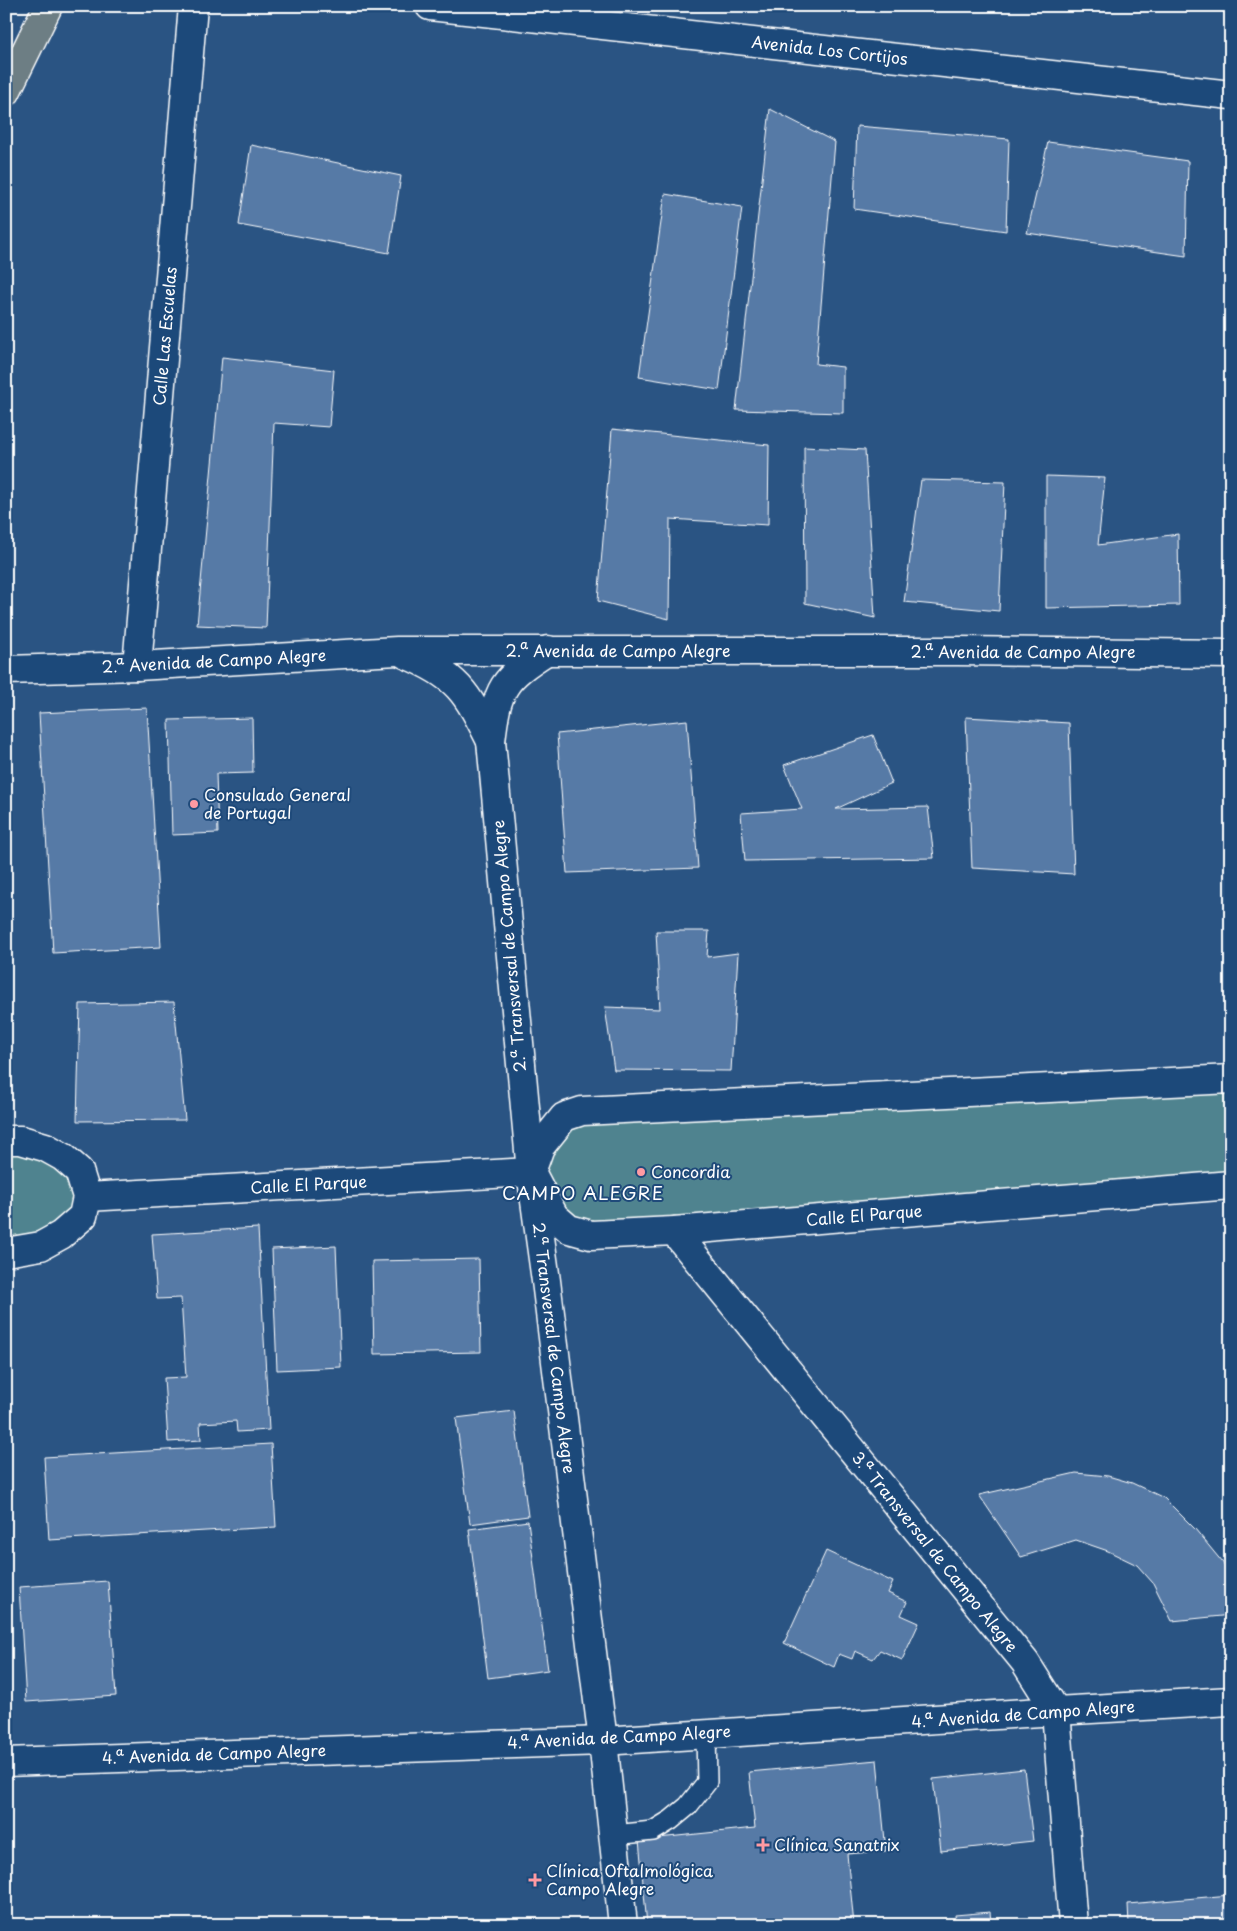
<svg xmlns="http://www.w3.org/2000/svg" width="1237" height="1931" font-family="'Playpen Sans',sans-serif">
<rect width="100%" height="100%" fill="#2a5483"/>
<filter id="ink" filterUnits="userSpaceOnUse"><feTurbulence type="fractalNoise" baseFrequency=".02" numOctaves="2"/><feDisplacementMap in="SourceGraphic" scale="10" xChannelSelector="R" yChannelSelector="G"/><feConvolveMatrix kernelMatrix="1 2 1 2 8 2 1 2 1" color-interpolation-filters="sRGB"/></filter>
<g filter="url(#ink)">
<path fill="#4f838f" stroke="#a7c1c7" d="M1231 1079V1185L591 1235 554 1216 540 1147 564 1117Z
M6 1140 63 1157 83 1216 6 1252Z"/>
<path fill="#577aa6" stroke="#fff" d="M770 109 835 142 816 364 843 367V413L736 410Z
M857 126 1009 139 1006 231 854 209Z
M1048 142 1188 161 1186 256 1027 233Z
M251 145 401 176 389 253 239 225Z
M665 194 742 207 719 390 639 377Z
M222 357 334 370 329 427 274 423 266 628 197 625Z
M612 429 769 445 768 525 670 519 669 619 598 601Z
M804 447 865 450 875 618 805 603Z
M1046 476 1105 478 1098 545 1178 534 1179 605 1046 608Z
M921 480 1005 482 999 611 904 602Z
M147 708 161 947 53 953 39 713Z
M966 717 1069 723 1074 874 972 868Z
M252 718 253 773 216 774 218 833 172 835 169 720Z
M687 720 698 868 567 873 557 734Z
M873 735 892 783 836 809 928 807 934 858 745 861 741 813 802 809 784 765Z
M656 931H709L707 957 738 953 731 1071 614 1070 605 1007 660 1009Z
M174 1002 185 1120 77 1121 80 1004Z
M258 1228 269 1430 237 1432 236 1421 200 1423 201 1440 168 1442 164 1378 186 1377 181 1298 157 1299 152 1234Z
M336 1246 341 1367 277 1370 272 1249Z
M479 1259 481 1352 374 1354 372 1261Z
M514 1411 528 1516 470 1524 456 1418Z
M271 1444 276 1527 49 1540 44 1457Z
M1076 1473 1108 1476 1132 1483 1164 1498 1195 1529 1223 1563 1231 1583V1615L1172 1621 1153 1583 1137 1565 1108 1551 1076 1540 1021 1557 979 1495Z
M528 1521 548 1670 488 1678 469 1529Z
M826 1551 893 1582 888 1593 907 1602 901 1615 919 1623 902 1660 880 1650 873 1659 855 1651 852 1659 839 1654 834 1667 784 1643Z
M108 1581 116 1696 26 1702 19 1587Z
M877 1760 886 1851 847 1854 854 1925H647L639 1840 755 1828 749 1772Z
M1024 1769 1033 1841 941 1851 933 1779Z
M1230 1895 1231 1925H1129L1128 1904Z
M990 1912 991 1923 1014 1920 1015 1925H956L955 1915Z"/>
<g fill="none" stroke-linecap="round" stroke-linejoin="round">
<g stroke="#fff" stroke-width="22">
<path id="service" d="M614 1835 653 1831 671 1820 688 1806 707 1782 706 1733"/>
</g>
<g stroke="#fff" stroke-width="31">
<g id="minor">
<path id="s1" d="M430 6 1231 95"/>
<path d="M548 650C502 679 497 688 491 741L531 1172 546 1281 603 1741 623 1925"/>
<path d="M405 654C458 676 466 691 491 741"/>
<path id="s2" d="M137 666 193 6"/>
<path d="M6 670 137 666 397 651H957L1231 654"/>
<path id="s3" d="M1231 1079 582 1111 564 1117 540 1147 531 1172 554 1216 569 1229 591 1235 674 1231 1231 1185"/>
<path d="M6 1140H21L45 1147 63 1157 79 1171 87 1197 83 1216 61 1235 41 1246 6 1252"/>
<path id="s4" d="M87 1197 531 1172"/>
<path d="M674 1231 1025 1662 1056 1711 1073 1925"/>
<path d="M6 1762 603 1741 1056 1711 1231 1701"/>
</g>
</g>
<g stroke="#fff" stroke-width="31">
<path id="primary" d="M6 92 48 6"/>
</g>
<use href="#service" stroke="#1f4a7a" stroke-width="19"/>
<use href="#minor" stroke="#1f4a7a" stroke-width="28"/>
<use href="#primary" stroke="#6d7e84" stroke-width="28"/>
</g>
</g>
<g fill="#ff9aa2" stroke="#1f4a7a" stroke-width="2">
<circle cx="194" cy="804" r="5"/>
<circle cx="641" cy="1172" r="5"/>
<path d="M760.5 1837.5h5v5h5v5h-5v5h-5v-5h-5v-5h5z"/>
<path d="M532.5 1872.5h5v5h5v5h-5v5h-5v-5h-5v-5h5z"/>
</g>
<g text-anchor="middle" stroke-width="4" stroke-linejoin="round" paint-order="stroke">
<g font-size="16" fill="#fff" stroke="#1f4a7a">
<text dy="6" stroke="none"><textPath href="#s1" startOffset="402">Avenida Los Cortijos</textPath></text>
<text dy="6" stroke="none"><textPath href="#s2" startOffset="331">Calle Las Escuelas</textPath></text>
<text x="618" y="657">2.ª Avenida de Campo Alegre</text>
<text x="1023" y="658">2.ª Avenida de Campo Alegre</text>
<text transform="translate(214 661) rotate(-3)" y="6">2.ª Avenida de Campo Alegre</text>
<text transform="translate(509 946) rotate(-95)" y="6">2.ª Transversal de Campo Alegre</text>
<text dy="6" stroke="none"><textPath href="#s4" startOffset="222">Calle El Parque</textPath></text>
<text dy="6" stroke="none"><textPath href="#s3" startOffset="1100">Calle El Parque</textPath></text>
<text transform="translate(554 1348) rotate(83)" y="6">2.ª Transversal de Campo Alegre</text>
<text transform="translate(935 1552) rotate(51)" y="6">3.ª Transversal de Campo Alegre</text>
<text transform="translate(1023 1714) rotate(-4)" y="6">4.ª Avenida de Campo Alegre</text>
<text transform="translate(619 1737) rotate(-3)" y="6">4.ª Avenida de Campo Alegre</text>
<text transform="translate(214 1754) rotate(-2)" y="6">4.ª Avenida de Campo Alegre</text>
</g>
<g font-size="16" fill="#fff" stroke="#1f4a7a" text-anchor="start">
<text x="204" y="801">Consulado General<tspan x="204" dy="18">de Portugal</tspan></text>
<text x="651" y="1178">Concordia</text>
<text x="774" y="1851">Clínica Sanatrix</text>
<text x="546" y="1877">Clínica Oftalmológica<tspan x="546" dy="18">Campo Alegre</tspan></text>
</g>
<g font-size="18" letter-spacing="1" fill="#fff" stroke="#1f4a7a">
<text x="583" y="1200">CAMPO ALEGRE</text>
</g>
</g>
<rect width="1237" height="1931" fill="none" stroke="#1f4a7a" stroke-width="25"/>
<rect x="12" y="12" width="1212" height="1906" fill="none" stroke="#fff" stroke-width="2" filter="url(#ink)"/>
</svg>
